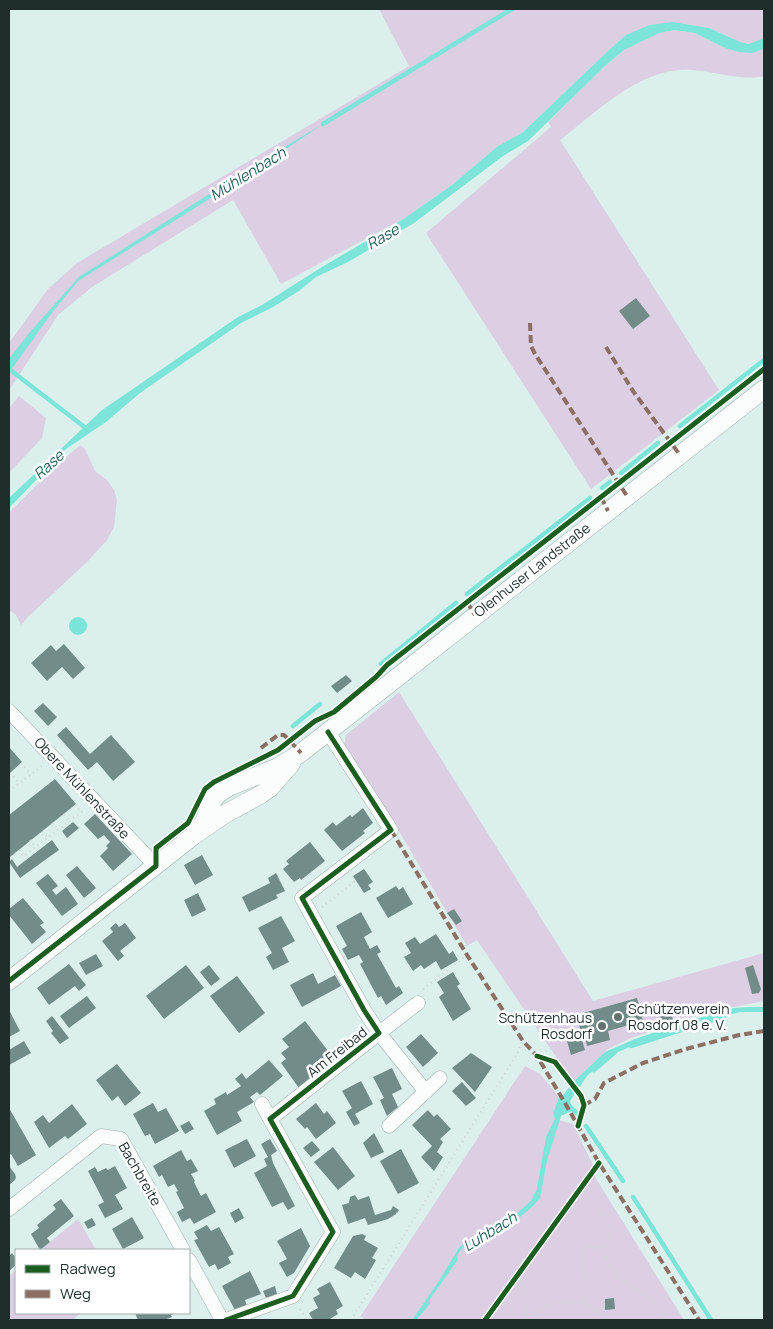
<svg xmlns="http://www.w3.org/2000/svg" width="773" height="1329" font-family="Manrope,sans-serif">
<rect width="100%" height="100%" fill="#dbf0ec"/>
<path fill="#dccee3" d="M379 9H764V76C740 81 717 72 692 70 643 65 596 112 560 140L719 390 591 489 426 233 551 127 548 122 606 65 624 50 659 33 674 30 695 33 725 48 749 44 740 42 709 28 673 22 626 35 609 50 522 133 498 146 452 185 405 218 281 284 233 200 92 287 58 315 10 389 9 343 48 289 77 263 409 66Z
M19 396 46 418 42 438 9 473V408Z
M80 445 85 449 95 471 107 480 114 490 117 500 114 527 107 540 88 561 28 617 21 625 16 615 9 610V597L10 596 9 595V513L45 476Z
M399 692 593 1001 764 953V1001L703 1013 631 1038 608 1049 573 1082 477 940 467 946 400 833 344 746 346 735Z
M525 1066 540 1074 559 1097 553 1113 555 1119 573 1124 593 1165 595 1177 684 1320H364L363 1317H360Z
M78 1219 96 1250H40Z
M16 1270V1313H81L72 1320H9V1276Z"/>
<path fill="#7ce4d8" d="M673 22 709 28 740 42 749 44 764 38V49L752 53 739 52 725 48 695 33 674 30 659 33 624 50 606 65 528 141 503 156 414 223 348 262 316 277 299 291 273 307 241 323 140 393 106 422 66 449 9 508V498L102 410 238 317 262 305 322 267 405 218 452 185 498 146 522 133 609 50 626 35 650 25Z
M326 122 238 181 78 281 51 314 9 373V359L30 332 79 277 258 163Z
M69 626a9 9 0 1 1 18 0a9 9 0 1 1-18 0Z
M749 1007H764V1012H740L697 1023 643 1041 616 1053 607 1058 587 1076 570 1101 572 1111 561 1116 547 1160 540 1198 532 1207 504 1230 463 1248 458 1254 457 1261 430 1299V1304L416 1320H412L437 1284 459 1248 464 1243 481 1237 495 1227 509 1220 531 1201 537 1189 546 1137 555 1119 553 1113 559 1097 564 1094 573 1082 605 1052 635 1039 692 1020 734 1008Z"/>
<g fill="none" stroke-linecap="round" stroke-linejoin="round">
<path stroke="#7ce4d8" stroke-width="4.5" d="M323 124 512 9
M9 369 87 429
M680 426 764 360
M621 473 658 443
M602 488 610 482
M467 594 590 498
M381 664 456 603
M293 726 320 704
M631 1046 724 1016
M594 1070 615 1052
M568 1105 578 1114
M586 1126 623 1181
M633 1197 711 1320"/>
</g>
<path fill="#728c89" d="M636 298 650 316 633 329 619 311Z
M64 644 85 668 73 679 62 667 47 681 31 663 51 645 56 651Z
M346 675 352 681 337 693 331 686Z
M43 703 57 717 48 726 34 711Z
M66 727 90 754 111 735 135 762 113 781 97 762 88 770 57 735Z
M9 747 22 762 9 774Z
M55 779 76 804 10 857 9 815Z
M363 808 373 823 363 831 365 833 342 851 324 830 333 822 336 826 350 815 352 817Z
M95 814 132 854 113 871 100 856 108 848 106 846 110 842 104 835 98 839 84 824Z
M73 822 79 828 67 838 62 831Z
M52 840 59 850 20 878 9 862 12 859 17 867Z
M310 842 325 861 301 880 300 878 294 882 283 869 289 864 286 861Z
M202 855 213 875 195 885 184 865Z
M77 866 96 888 84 898 66 875Z
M364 869 373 882 368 885 371 889 364 893 353 876Z
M276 873 285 891 276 895 278 898 249 912 242 897 270 883 268 878Z
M48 874 58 886 52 890 56 895 66 887 78 904 62 916 36 883Z
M396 886 399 890 403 887 413 904 388 918 376 898Z
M198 893 206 910 192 917 184 900Z
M23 898 44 923 40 925 46 932 32 944 9 915V909Z
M454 909 462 921 456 925 447 913Z
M361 912 372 932 364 937 370 949 377 945 381 952 377 954 396 988 399 986 403 993 386 1005 381 996 378 998 360 964 363 962 359 955 348 960 342 949 347 946 336 926Z
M281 916 295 941 282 948 289 962 273 970 266 957 272 953 258 928Z
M116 923 119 927 125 923 136 938 120 951 124 956 118 961 102 941 113 932 110 928Z
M436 934 449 954 453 951 458 960 441 970 436 961 424 969 421 965 413 971 404 957 411 953 405 943 415 937 420 944Z
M96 954 103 966 86 975 79 963Z
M69 964 86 985 79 991 75 986 49 1005 37 988Z
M186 965 204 988 164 1019 146 996Z
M209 965 220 979 211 986 200 972Z
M753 965 761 989 759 993 752 994 745 968Z
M453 972 460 984 457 986 471 1009 453 1021 439 997 444 993 437 982Z
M313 973 318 984 335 975 341 986 302 1007 290 985Z
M237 976 265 1013 239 1033 210 996Z
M87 996 96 1008 69 1028 60 1016Z
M637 998 643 1021 608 1031 610 1040 587 1046 585 1037 583 1038 576 1015Z
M9 1010 20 1031 9 1037Z
M671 1013 673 1020 660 1024 658 1017Z
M52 1016 69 1038 60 1044 51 1033 53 1031 46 1021Z
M305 1021 335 1060 299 1088 281 1063 286 1059 281 1053 289 1047 282 1039Z
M421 1034 438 1053 423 1067 406 1047Z
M581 1037 585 1050 571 1055 567 1041Z
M24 1041 31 1053 9 1065V1050Z
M471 1053 492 1067 475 1092 452 1068Z
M269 1060 283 1076 260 1095 257 1092 250 1097 254 1102 237 1112 242 1121 217 1135 204 1111 216 1104 214 1099 226 1092 227 1095 241 1086 235 1079 242 1073 246 1079Z
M117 1064 141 1093 125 1106 118 1096 112 1101 96 1080Z
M392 1068 402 1089 392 1094 398 1107 387 1116 380 1100 384 1098 373 1077Z
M361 1081 373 1104 355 1114 360 1123 354 1126 346 1112 352 1108 342 1091Z
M462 1082 476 1098 466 1106 452 1091Z
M153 1103 158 1112 166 1108 179 1131 155 1144 150 1134 145 1136 133 1114Z
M316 1103 324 1114 327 1111 336 1123 316 1139 307 1127 305 1129 296 1119Z
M72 1104 87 1124 68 1139 65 1136 49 1148 34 1122 43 1115 49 1123Z
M9 1108 36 1155 18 1166 11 1154 9 1155Z
M428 1110 434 1117 437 1114 451 1129 440 1139 443 1142 437 1152 443 1157 434 1171 421 1157 432 1146 412 1125Z
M189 1121 194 1129 185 1134 180 1126Z
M374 1133 384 1152 371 1158 363 1143Z
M247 1139 256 1156 234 1168 225 1150Z
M270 1139 277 1151 271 1155 273 1163 295 1206 288 1210 283 1202 272 1207 254 1173 267 1166 264 1159 268 1157 261 1144Z
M312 1141 320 1150 311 1157 303 1148Z
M333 1147 355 1176 338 1190 314 1162Z
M401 1149 419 1183 398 1194 380 1161Z
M181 1150 187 1161 191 1159 198 1171 191 1174 195 1181 194 1182 201 1196 206 1193 216 1212 194 1224 190 1218 182 1222 177 1212 184 1208 176 1192 178 1191 174 1184 168 1187 162 1175 159 1177 153 1166Z
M9 1166 15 1174 16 1177 15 1180 9 1185Z
M115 1166 127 1188 115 1195 123 1209 105 1218 98 1205 104 1202 88 1171 95 1167 98 1172 106 1168 108 1170Z
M355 1195 358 1200 369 1196 375 1215 391 1210 393 1206 399 1210 397 1213 396 1212V1214L388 1219 368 1225 365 1218 348 1224 342 1205 349 1203 350 1197Z
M61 1199 74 1216 47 1238 50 1242 40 1250 31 1234 39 1228 37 1225 56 1209 53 1205Z
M239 1208 244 1218 235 1223 230 1213Z
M132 1217 144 1238 123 1249 112 1229Z
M92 1218 96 1225 88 1229 84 1222Z
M207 1225 211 1231 219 1227 234 1254 228 1257 231 1263 218 1270 215 1264 209 1267 194 1240 198 1239 194 1232Z
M301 1228 310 1246 294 1273 287 1277 279 1263 287 1259 277 1241Z
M362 1234 366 1236 364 1240 378 1248 372 1258 376 1260 365 1279 355 1272 351 1278 334 1268 353 1236Z
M12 1253 16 1258V1265L9 1271V1256Z
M250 1271 261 1294 245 1300 247 1306 235 1310 222 1286Z
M330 1282 343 1306 336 1310 338 1314 330 1319V1320H313L309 1313 318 1308 313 1298 320 1294 317 1289Z
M275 1286 277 1294 266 1298 263 1291Z
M614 1298 615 1309 605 1310V1299Z
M135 1313H176L171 1315 172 1317 164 1320H138Z"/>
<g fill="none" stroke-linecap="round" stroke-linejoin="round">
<g stroke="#a0b0ad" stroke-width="15">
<path id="minor" d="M9 711 156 866
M418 1003 379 1033 426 1092
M262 1104 270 1119
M389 1126 440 1078
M9 1209 101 1136 121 1139 183 1250
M189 1260 222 1320
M226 1320 293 1296 333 1232 270 1119 379 1033 364 1010 302 898 391 830 328 732"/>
</g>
<g stroke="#a0b0ad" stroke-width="19">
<path id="tertiary" d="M193 836 204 822 213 800 219 793 229 787 278 767 301 753 764 389
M9 981 193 836 225 814 260 795 270 788 291 764"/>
</g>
<path stroke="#d0d6d5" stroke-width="2.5" stroke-dasharray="1 4" stroke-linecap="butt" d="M21 763 31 774
M10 773 19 783
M9 791 42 766
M75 805 81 812
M64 815 69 821
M52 823 58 830
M42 832 48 838
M30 840 36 847
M19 850 24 856 84 810
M322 907 354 882 352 879
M9 920 11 918
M17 934 21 931
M423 989 467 955
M537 1056 581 1032
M569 1204 579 1213C596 1209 607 1212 612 1230L609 1241 603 1247 593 1248 583 1245 581 1262 588 1293 586 1305
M603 1247C607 1263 617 1279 632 1287 648 1296 659 1301 663 1320
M518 1275 524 1296 527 1320
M300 1309 307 1320
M351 1320 517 1054 523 1041
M531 1320C553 1294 584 1297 608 1320"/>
<use href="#minor" stroke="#fafdfc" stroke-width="14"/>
<use href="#tertiary" stroke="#fafdfc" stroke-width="18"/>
<path stroke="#8d6e63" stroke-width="4" stroke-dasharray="8 4" stroke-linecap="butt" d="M530 323 531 346 535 354 627 496
M606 347 633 391 680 455
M601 497 608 511
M467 602 475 615
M261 748 278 735H284L290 741 301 753
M391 830 467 955 523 1041 537 1056 565 1103 599 1163 699 1320
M584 1105 595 1099 604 1083 643 1063 686 1049 739 1035 764 1031"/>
<g stroke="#fff" stroke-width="8">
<path id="cycleway" d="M9 981 156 866V848L188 823 205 789 214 782 278 750 315 721 334 712 376 677 387 665 764 369
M537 1056 555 1062 581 1096 584 1105 578 1126
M226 1320 293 1296 333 1232 270 1119 379 1033 364 1010 302 898 391 830 328 732
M485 1320 599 1163"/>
</g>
<use href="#cycleway" stroke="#1b5e20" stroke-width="5"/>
</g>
<g fill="#61726f" stroke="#fff" stroke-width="2">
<circle cx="618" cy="1017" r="5"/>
<circle cx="602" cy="1026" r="5"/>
</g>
<g text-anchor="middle" stroke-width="5" stroke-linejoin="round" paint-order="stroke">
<g font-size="14" fill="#1f2e2c" stroke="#fff">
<text transform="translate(532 570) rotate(-38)" y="5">Olenhuser Landstraße</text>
<text transform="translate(82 788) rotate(47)" y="5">Obere Mühlenstraße</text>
<text transform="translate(337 1052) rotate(-38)" y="5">Am Freibad</text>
<text transform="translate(140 1174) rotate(60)" y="5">Bachbreite</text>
</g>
<g font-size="14" fill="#1f2e2c" stroke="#fff" text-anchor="start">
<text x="628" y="1014">Schützenverein<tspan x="628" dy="16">Rosdorf 08 e. V.</tspan></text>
<text x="592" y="1023" text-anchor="end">Schützenhaus<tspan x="592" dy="16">Rosdorf</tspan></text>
</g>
<g font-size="15" font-style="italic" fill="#29625b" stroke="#fff">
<text transform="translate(248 174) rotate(-32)" y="5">Mühlenbach</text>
<text transform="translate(383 237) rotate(-30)" y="5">Rase</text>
<text transform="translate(49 465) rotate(-42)" y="5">Rase</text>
<text transform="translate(490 1232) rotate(-32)" y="5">Luhbach</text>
</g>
</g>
<rect width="773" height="1329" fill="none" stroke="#1f2e2c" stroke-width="20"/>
<rect x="15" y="1249" width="175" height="65" fill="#ffffff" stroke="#a5abab"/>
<rect x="25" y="1265" width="25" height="8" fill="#1b5e20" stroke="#a5abab"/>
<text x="60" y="1274" font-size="15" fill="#1f2e2c">Radweg</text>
<rect x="25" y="1290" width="25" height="8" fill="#8d6e63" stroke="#a5abab"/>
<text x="60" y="1299" font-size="15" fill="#1f2e2c">Weg</text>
</svg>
